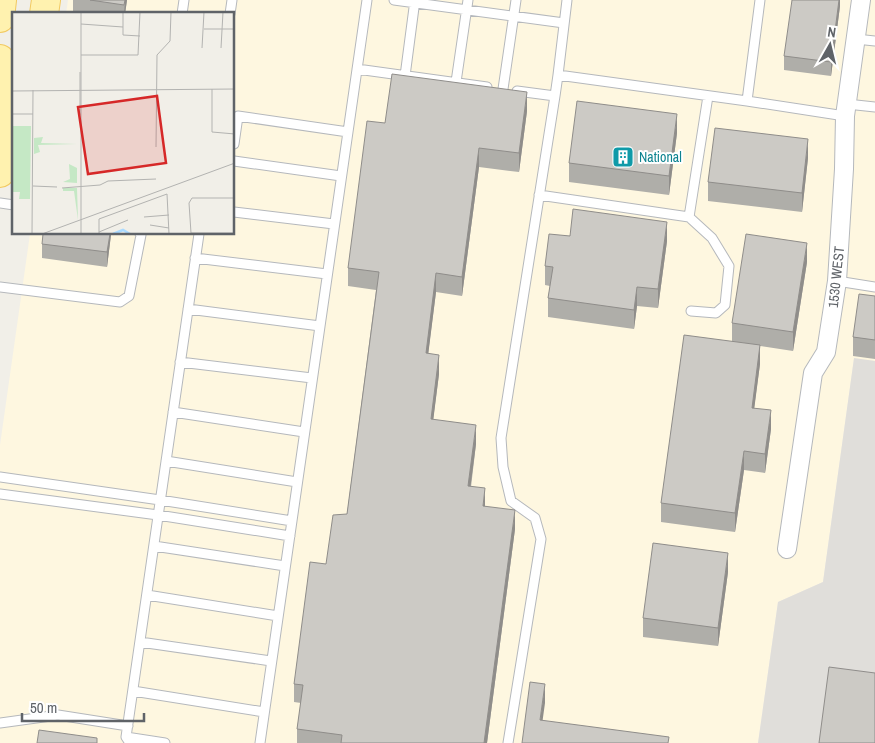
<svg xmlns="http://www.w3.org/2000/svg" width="875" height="743" font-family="'Archivo Narrow',sans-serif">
<rect width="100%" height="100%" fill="#f1efe8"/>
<path fill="#fef7e0" d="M68 0H875V361L854 359 823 582 778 602 758 743H0V445L30 234H234V14H66Z"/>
<path fill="#e0deda" d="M854 358 875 361V743H758L778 602 823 582Z"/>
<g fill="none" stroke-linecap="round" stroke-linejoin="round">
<g stroke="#b5b8bc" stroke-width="11">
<path id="service" d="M394 0 564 23
M182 14 184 0
M230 14 232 0
M856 39 875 41
M357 69 487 87
M558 75 567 0
M405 76 415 0
M456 82 468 0
M503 89 516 0
M517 91 555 96 558 75 747 101 760 0
M747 101 845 116
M847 104 875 107
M234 144 238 116 348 132
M234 161 341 176
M539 195 689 217 708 96
M0 203 14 205
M234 212 334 224
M689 217 712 238 729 266 725 305 716 313 691 311
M195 258 327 274
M837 281 875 287
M0 287 120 302 129 296 141 235 140 234
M188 309 320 326
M180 362 312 378
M173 412 304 432
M166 461 297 482
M0 477 160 500 292 521
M0 494 158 515 290 536
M154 546 285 566
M147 595 278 616
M140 642 271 661
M133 691 264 712
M0 723 58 715 128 726
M126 737 165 743
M130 743 126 737 199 234
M260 743 367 0
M508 743 541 539 535 518 511 501 503 467 501 438 555 96"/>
</g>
<g stroke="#b5b8bc" stroke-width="20">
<path id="minor" d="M787 549 813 373 826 352 837 281 844 169 845 116 861 0"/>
</g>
<g stroke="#f2c960" stroke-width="30">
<path id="primary" d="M44 14 46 0
M0 18 2 0
M0 59 12 83 0 173"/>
</g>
<use href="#service" stroke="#fff" stroke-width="9"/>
<use href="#minor" stroke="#fff" stroke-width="18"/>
<use href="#primary" stroke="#fff2af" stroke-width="28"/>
</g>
<path fill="#afaea9" d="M73 0H127L125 14H84L73 12Z
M840 0V6L831 76 784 70V56Z
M527 111 519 172 479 167 462 296 436 292 428 354 439 374 433 420 476 444 471 487 485 506 515 529 487 743H297V729L301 703 294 702V684L326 564 347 514 376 290 348 286V268L385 123Z
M677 133 669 195 569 182V163Z
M808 158 802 212 708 201V182Z
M111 234 107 267 42 258V244Z
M570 236 667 241 658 308 637 306 634 329 548 317V298L550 286 545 285V266Z
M807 262 793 351 760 346V364L754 408 771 429 765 473 744 470 735 532 661 522V503L732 341V323Z
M875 296V359L853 356V337Z
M728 572 718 646 643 637V618Z"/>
<path fill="#8f8d8a" d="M125 0H127L125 14H124Z
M839 0H840V6L831 76V62Z
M527 92V111L519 172V153Z
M677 114V133L669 195V176Z
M808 139V158L802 212V193Z
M479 148V167L462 296V277Z
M667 222V241L658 308V289Z
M110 234H111V235L107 267V252Z
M807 243V262L793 351V332Z
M436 273V292L426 372V353Z
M637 287V306L634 329V310Z
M760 345V364L752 426V408Z
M439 355V374L431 438V419Z
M771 410V429L765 473V454Z
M476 425V444L468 505V486Z
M744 451V470L735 532V513Z
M485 488V507L483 506Z
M515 510V529L487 743H484Z
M728 553V572L718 646V628Z
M545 684V703L540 739V720Z"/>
<path fill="#cccac5" stroke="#8f8d8a" d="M90 0H125L124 5Z
M792 0H839L831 62 784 56Z
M392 74 527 92 519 153 479 148 462 277 436 273 426 353 439 355 431 419 476 425 468 486 485 488 483 506 515 510 484 743H341L342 735 297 729 303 685 294 684 310 562 326 564 333 515 347 514 379 272 348 268 367 121 385 123Z
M577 101 677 114 669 176 569 163Z
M715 128 808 139 802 193 708 182Z
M573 209 667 222 658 289 637 287 634 310 548 298 553 267 545 266 549 234 570 236Z
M43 234H110L107 252 42 244Z
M746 234 807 243 793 332 732 323Z
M859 294 875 296V340L853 337Z
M684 335 760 345 752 408 771 410 765 454 744 451 735 513 661 503Z
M653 543 728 553 718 628 643 618Z
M829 667 875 673V743H819Z
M530 682 545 684 540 720 669 737 668 743H522Z
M39 730 97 738V743H37Z"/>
<defs>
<g id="building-square" transform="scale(1.125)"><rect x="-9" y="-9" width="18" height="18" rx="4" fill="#0f9aa8" stroke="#fff"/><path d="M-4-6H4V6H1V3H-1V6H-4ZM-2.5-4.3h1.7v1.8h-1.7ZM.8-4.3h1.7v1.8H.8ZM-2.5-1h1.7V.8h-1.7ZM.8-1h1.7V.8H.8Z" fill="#fff"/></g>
</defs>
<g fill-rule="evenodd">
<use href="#building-square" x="623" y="157"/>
</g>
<g text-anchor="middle" stroke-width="4" stroke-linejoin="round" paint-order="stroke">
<g font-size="14" fill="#0d838f" stroke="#fff" text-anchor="start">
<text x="639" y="162">National</text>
</g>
<g font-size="14" fill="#5f6368" stroke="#fff">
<text transform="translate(836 277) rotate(-84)" y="5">1530 WEST</text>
</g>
</g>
<g transform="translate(12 12)">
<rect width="222" height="222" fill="#f1efe8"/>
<path d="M0 114H19L18 187H7L8 180H0ZM31 125 29 131 65 132 26 133 28 140 22 142V126ZM57 152 65 156V171L51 170 58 167ZM51 176H65L66 208 62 179H51V195Z" fill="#c5e8c5"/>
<path fill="none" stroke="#aadaff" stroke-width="2.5" d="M101 222 111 218 118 222"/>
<path fill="none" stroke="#b3b3b1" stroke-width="1" d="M69 0V222M111 0V23L128 24M69 12 111 15M192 17H223M190 36 192 0M209 36 211 0M69 43H126L128 0M200 77V120L223 122M0 79 223 77M0 102H21M68 103V60M144 135 145 43 158 29 159 0M21 174 45 175M50 176 88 173 96 169 144 167M223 186H180L177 191 179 221H223M132 205 157 203M138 213 157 216M87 220 116 208M20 222 21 78M30 222 223 151M87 222V207L155 182 157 222"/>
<path fill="#d62828" fill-opacity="0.15" stroke="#d62828" stroke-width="2.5" d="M145 84 154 151 76 162 66 95Z"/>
<rect width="222" height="222" fill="none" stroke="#5f6368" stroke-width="2.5"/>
</g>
<g transform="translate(830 45) rotate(8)" stroke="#ffffff" stroke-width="4" paint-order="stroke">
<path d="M0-4L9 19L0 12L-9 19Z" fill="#5f6368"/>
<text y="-8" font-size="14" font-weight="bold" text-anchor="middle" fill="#5f6368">N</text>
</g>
<path d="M22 713v8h122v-8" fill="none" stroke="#5f6368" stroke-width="2.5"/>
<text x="30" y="713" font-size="15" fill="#5f6368" stroke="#ffffff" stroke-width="4" paint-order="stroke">50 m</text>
</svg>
